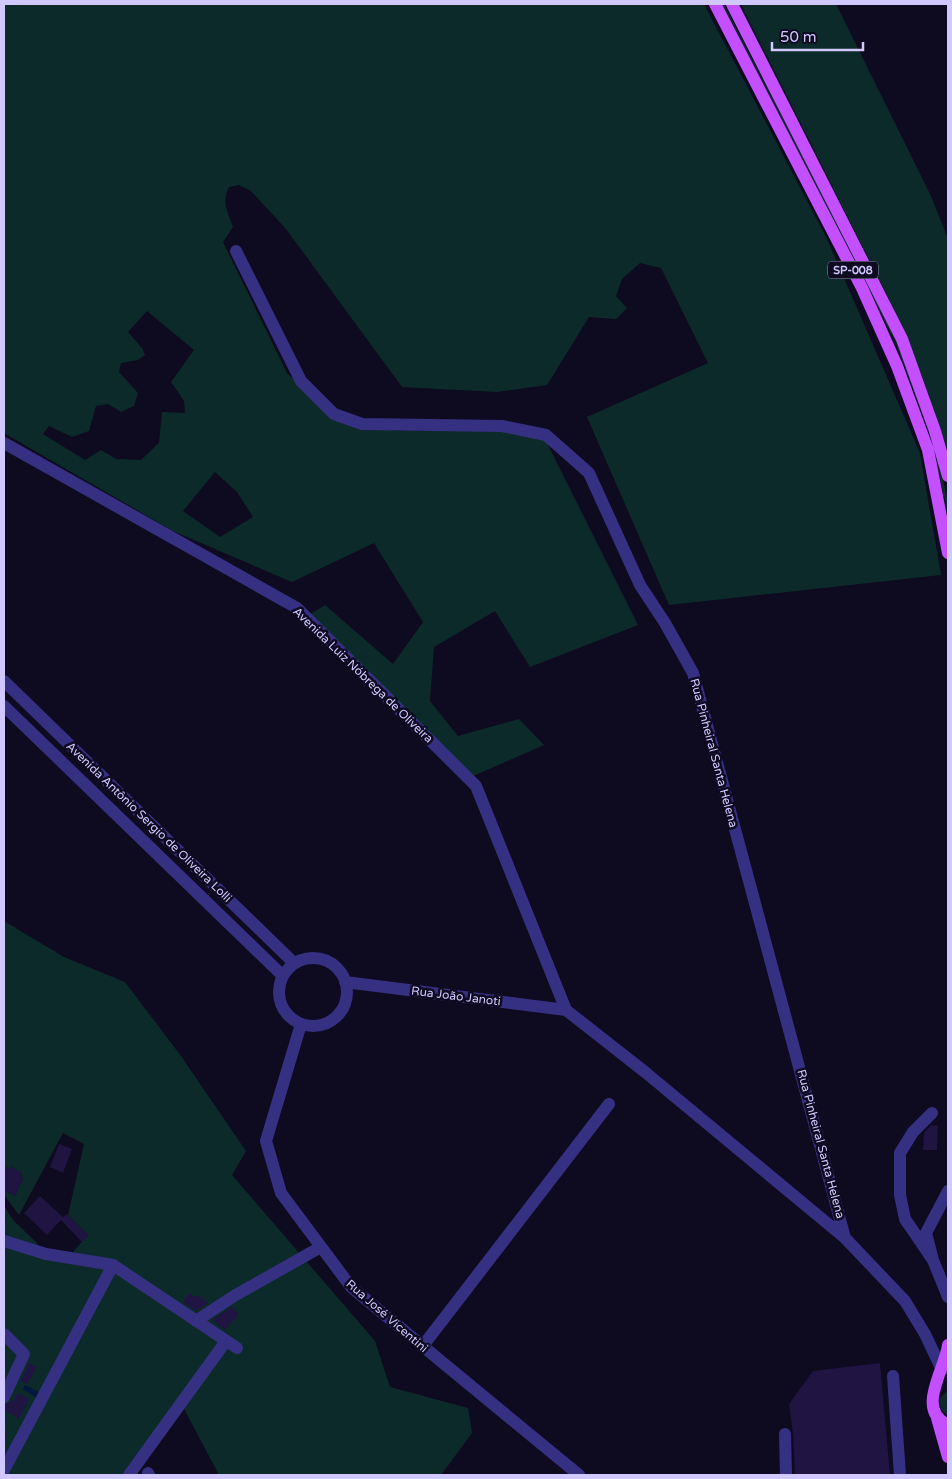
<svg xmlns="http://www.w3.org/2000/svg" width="952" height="1479" font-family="'Varela Round',sans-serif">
<rect width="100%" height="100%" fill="#0e0a1f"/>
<path fill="#0d2a2a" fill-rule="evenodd" d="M4 4H704L827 239 920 453 941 575 669 605 587 417 708 363 661 268 640 263 622 279 616 296 627 308 616 319 589 317 547 385 497 392 402 387 286 229 251 191 239 185 229 187C221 201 228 213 233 227L223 242 287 373 343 424 399 431 502 428 545 439 638 625 530 667 495 611 434 647 430 701 458 736 519 719 544 745 471 777 309 615 325 605 393 664 423 622 374 543 292 582 173 531 4 433ZM147 311 194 350 171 382 184 401 185 413 162 412 159 443 141 460 116 459 101 450 85 460 43 434 49 426 72 437 89 431 96 406 108 404 121 412 134 406 138 393 119 372 121 363 138 360 145 355 142 348 128 332ZM215 472 237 492 253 517 220 537 183 511Z
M721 4H724L897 339 939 461 948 502V513L929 433 895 341Z
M741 4H836L931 196 948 239V452L922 376 888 297Z
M4 921 64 957 125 982 181 1056 246 1151 232 1175 375 1341 390 1387 468 1408 472 1433 441 1475H219L182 1405 129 1475H4V1241L72 1253 88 1235 68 1215 84 1144 63 1133 19 1215 4 1195V1190L15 1196 23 1178 21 1177 22 1174 11 1167 9 1169 4 1166Z
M4 1206 14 1221 37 1243 36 1247 4 1236Z
M948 1390V1417L939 1406 941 1397Z"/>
<path fill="#04173e" d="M25 1385 41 1393 38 1399 23 1389Z"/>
<path fill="#1f1442" d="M931 1125 938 1126 937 1150H923L924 1133Z
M59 1144 72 1149 63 1173 50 1167Z
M4 1166 9 1169 11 1167 22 1173 21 1177 23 1178 15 1196 4 1190Z
M40 1196 63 1217 67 1214 88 1235 82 1242 61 1220 47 1235 24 1213Z
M189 1293 195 1297 197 1295 208 1303 196 1311 183 1302Z
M232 1307 239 1314 225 1330 212 1320Z
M29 1363 37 1367 27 1384 21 1381Z
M880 1363 890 1475H795L793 1434 789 1404 813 1371Z
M18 1393 29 1399 19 1419 4 1410V1405L14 1400Z"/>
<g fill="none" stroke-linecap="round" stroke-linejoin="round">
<path stroke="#363083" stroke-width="12" d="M236 251 301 381 334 414 362 424 502 426 546 435 589 473 640 585 665 623 693 673 845 1238
M4 443 297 608 476 786 566 1010 645 1072 845 1238 905 1301 925 1334 942 1370
M4 681 294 963
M4 706 282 975
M279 992a34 34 0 1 1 68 0a34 34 0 1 1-68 0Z
M345 982 566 1010
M301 1024 266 1141 281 1193 351 1287 579 1475
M932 1113 913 1132 900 1153V1195L905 1219 933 1260
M948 1191 926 1233 933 1260 948 1297
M4 1241 46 1254 113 1265 237 1348
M196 1321 234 1296 319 1248
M4 1334 24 1354 4 1397
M422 1347 609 1104
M893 1376 900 1475
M785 1434 786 1475
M4 1470 113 1265
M148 1473 149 1475
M129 1475 226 1341"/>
<path stroke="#c34fff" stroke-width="12" d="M715 4 862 288 897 366 928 450 948 553
M732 4 902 339 935 431 948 476
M948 1345C945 1370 915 1410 948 1425
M937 1418 948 1457"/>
</g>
<g text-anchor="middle" stroke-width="5" stroke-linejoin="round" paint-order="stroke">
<rect fill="#0e0a1f" stroke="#968fbc" stroke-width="1" x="828" y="261.5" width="50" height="17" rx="4"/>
<g font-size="11" font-weight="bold" fill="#d0c8ff">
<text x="853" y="274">SP-008</text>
</g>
<g font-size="12" fill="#d0c8ff" stroke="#0e0a1f">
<text transform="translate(363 675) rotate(44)" y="4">Avenida Luiz Nóbrega de Oliveira</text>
<text transform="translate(714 753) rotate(75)" y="4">Rua Pinheiral Santa Helena</text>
<text transform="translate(149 822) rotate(44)" y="4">Avenida Antônio Sergio de Oliveira Lolli</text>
<text transform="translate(456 996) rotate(7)" y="4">Rua João Janoti</text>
<text transform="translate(821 1144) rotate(75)" y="4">Rua Pinheiral Santa Helena</text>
<text transform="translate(387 1316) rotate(41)" y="4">Rua José Vicentini</text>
</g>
</g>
<rect width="952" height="1479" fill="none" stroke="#d0c8ff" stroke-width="10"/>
<path d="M772 42v8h91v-8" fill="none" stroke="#d0c8ff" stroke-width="2.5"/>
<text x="780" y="42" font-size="15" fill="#d0c8ff" stroke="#0e0a1f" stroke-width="4" paint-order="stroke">50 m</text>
</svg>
